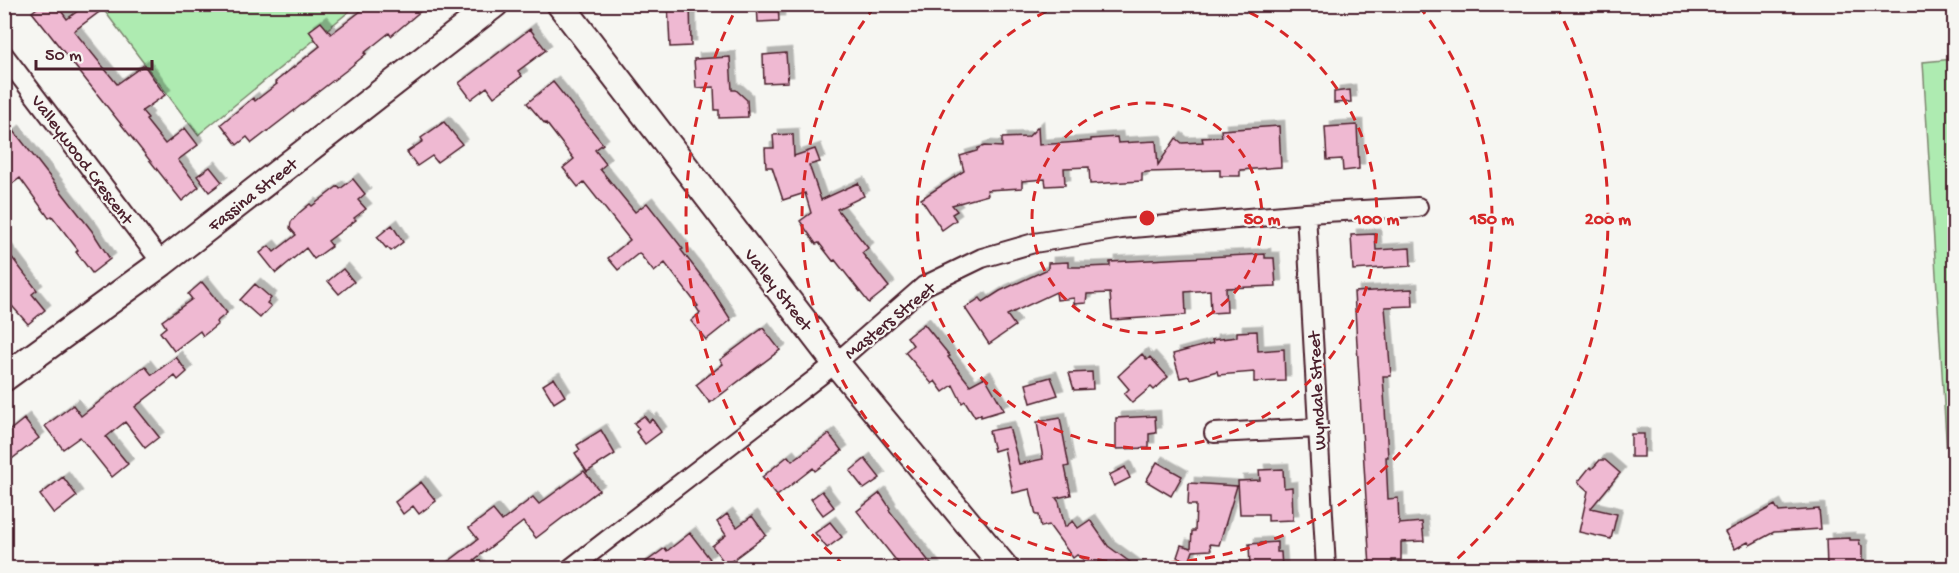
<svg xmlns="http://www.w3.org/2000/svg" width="1959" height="573" font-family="'Gochi Hand',sans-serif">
<defs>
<filter id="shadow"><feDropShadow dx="5.5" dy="-5.5" stdDeviation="0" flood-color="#0004"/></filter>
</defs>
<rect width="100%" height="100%" fill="#f6f6f2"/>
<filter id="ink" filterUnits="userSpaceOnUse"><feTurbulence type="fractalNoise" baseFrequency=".0167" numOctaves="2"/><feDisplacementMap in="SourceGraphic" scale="12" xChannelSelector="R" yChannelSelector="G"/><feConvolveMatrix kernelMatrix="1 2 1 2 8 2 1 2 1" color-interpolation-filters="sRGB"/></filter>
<g filter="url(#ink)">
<path fill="#aeebb1" stroke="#7c856e" stroke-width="1.5" d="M100 5H357L198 135Z
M1954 59V568L1923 62Z"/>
<path fill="#efb9d2" stroke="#4a1f2b" stroke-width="1.5" filter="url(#shadow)" d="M42 4H56L67 19 87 4H110L74 31 117 84 144 65 165 95 142 111 148 118 146 120 165 144 185 128 198 145 178 160 199 187 182 201 32 12Z
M370 4H429L391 36 389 33 364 53 366 54 348 69 252 143 247 137 237 145 221 124 253 98 255 101 277 84 275 82 320 46 309 31 321 22 331 34Z
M668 4H690L691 46 670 47Z
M757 4H778L779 21 758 22Z
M530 29 546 50 518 71 522 76 494 97 487 87 471 99 459 83Z
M786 53 788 82 764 83 763 55Z
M730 57 732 90H736L747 100 748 117 719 118V110H715L714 87 696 88 694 59Z
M553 82 603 144 595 150 606 164 600 169 635 212 647 203 683 249 681 250 712 290 731 320 706 340 691 321 700 313 696 307 698 306 665 263 654 272 639 253 618 270 608 258 630 240 584 182 578 187 563 168 574 159 546 123 545 124 527 103Z
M1350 90 1351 102 1334 103V92Z
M444 122 462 144 437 162 432 156 417 166 407 152 423 141 421 138Z
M1357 125 1359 169 1343 171 1342 159 1327 160 1325 127Z
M1279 126 1281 167 1240 170V176H1220V170L1147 172 1142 173V181L1090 184 1089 167 1064 168 1065 185 1046 186 1045 179 1022 181V188L987 190 988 195 952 205 957 211 952 214 956 220 942 230 921 199 964 171 960 156 977 151 978 148 985 146 1002 147V138L1028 137 1038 127 1039 145 1091 141V139L1117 137 1118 143 1156 141 1158 165 1176 138 1182 143 1203 142 1202 138 1222 137 1221 130Z
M14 131 92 231 110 259 92 273 76 252 78 250 52 216 49 218 20 178 4 190V139Z
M793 134 794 156 815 149 820 162 809 165 821 200 858 183 864 196 837 209 868 248 862 253 889 287 869 303 835 260 833 261 819 243 816 244 800 221 811 213 805 193 783 200 772 167H766L765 148H774L773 135Z
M210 167 222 182 209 192 197 176Z
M353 179 365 194 358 200 366 209 354 218 356 220 328 241 332 246 314 259 306 248 276 273 260 253 269 246 274 252 296 235 290 228 291 222 299 213 310 204 312 206 338 186 340 189Z
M392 225 403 242 391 251 387 247 386 248 377 237Z
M1375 234 1376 250 1410 248 1411 266 1353 270 1351 235Z
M4 247 37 290 32 294 45 310 28 324 4 297Z
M1265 254V258H1274L1276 286 1226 288 1227 312 1211 313 1210 290 1185 292 1186 315 1112 320 1110 293 1087 294 1086 303 1074 304V298L1057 300 1056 292 1007 315 1015 326 989 344 965 308 980 298 983 302 1000 291 1048 269V263L1068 262V267H1085L1110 266V262Z
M343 269 354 282 339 294 328 281Z
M202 282 227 313 216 322 218 324 203 336 200 331 174 351 160 332 166 327 162 321 192 299 188 294Z
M255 284 271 298 267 303 271 306 260 318 240 300Z
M1412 289 1413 306 1385 307 1391 376H1383L1388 457H1386L1388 499 1398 498 1399 524 1422 522 1424 541 1401 542V560H1392V568H1370L1354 292Z
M924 324 950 356 948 357 970 385 985 377 1004 410 981 417V414L975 417 965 401 962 403 953 385 943 392 935 381 932 384 905 352 913 345 907 337Z
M763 328 780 350 710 403 696 385 723 364 720 360Z
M1257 331 1258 351 1284 349 1285 381 1254 382V372L1218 375 1217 371 1190 379 1189 376 1180 378 1173 354 1213 343 1212 340 1237 337V332Z
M1142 354 1147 360 1150 357 1168 377 1154 390 1151 387 1132 403 1124 394 1129 389 1118 376Z
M176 357 187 372 178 380 175 376 135 407 159 437 145 448 125 422 106 437 128 464 112 477 80 437 63 449 45 426 73 405 81 416 145 366 152 375Z
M1092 372 1093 389 1074 390 1069 373Z
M1051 377 1058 395 1031 403 1026 384Z
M554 378 565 396 554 403 543 385Z
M644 416 649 422 652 419 661 432 645 444 636 432 639 429 634 423Z
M1155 416 1156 433 1149 434V448L1116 449V418Z
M1060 418 1069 466 1065 467 1071 495 1056 498 1059 502 1065 527 1073 521 1078 528 1090 520 1108 546 1138 568H1094L1077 555 1073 558 1049 525 1041 527 1039 515H1036L1030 489 1013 493 1004 448 994 451 989 431 1009 427 1019 464 1043 459 1037 422Z
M24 419 39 438 4 465V435Z
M601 430 615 454 587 472 575 453 580 450 577 445Z
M829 434 842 451 815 471 813 468 777 496 762 477 788 456 792 461Z
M1631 434H1644V457H1631Z
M865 459 880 478 864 489 850 471Z
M1600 460H1605L1620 473 1591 508 1617 514 1611 539 1579 532 1588 491 1578 482 1590 467 1592 469Z
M1157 462 1182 476 1171 496 1146 481Z
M1125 467 1130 478 1114 486 1109 475Z
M1283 469 1284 488 1292 487 1293 520 1268 521V514H1240L1238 481 1260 480 1259 470Z
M584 471 599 490 536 538 523 522 474 560 480 568H440L478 539 469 528 493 510 502 521 533 497 539 504Z
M63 477 77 496 54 514 40 495Z
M421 482 436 501 419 514 413 506 403 514 395 502Z
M1189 483 1237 486 1219 545 1210 544 1211 550 1193 551 1189 562 1177 557 1181 545 1191 548 1192 531H1195L1196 505H1188Z
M822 491 834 507 823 515 811 499Z
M880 493 890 508 889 510 934 568H902L857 511Z
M1775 505 1779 512 1819 509 1821 529 1774 532 1750 545 1748 542 1735 549 1725 532Z
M727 514 737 527 752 516 766 535 726 565 712 546 726 535 717 522Z
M830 522 842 537 827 548 815 533Z
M690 533 710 559 697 568H638L665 548 667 551Z
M1850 538V540H1859L1860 545 1862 546V567L1827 568 1826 539Z
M1277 542V552H1281L1282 568H1250L1249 544Z"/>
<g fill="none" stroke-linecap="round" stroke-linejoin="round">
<g stroke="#4a1f2b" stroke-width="22">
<path id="street" d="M4 55 162 263
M1306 213 1326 568
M1214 433 1318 428
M571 568 836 363 924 286 982 258 1034 243 1121 229 1306 213 1418 207"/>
</g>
<g stroke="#4a1f2b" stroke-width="30">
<path id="secondary" d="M560 4 836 363 1005 568
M4 378 162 263 495 4"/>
</g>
<use href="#street" stroke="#f6f6f2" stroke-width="18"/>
<use href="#secondary" stroke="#f6f6f2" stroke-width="26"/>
</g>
</g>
<g fill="none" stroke="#d62828" stroke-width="3" stroke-dasharray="10 8">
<circle cx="1147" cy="218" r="115"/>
<path d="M1233 5A230 230 0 1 1 1061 5"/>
<path d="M1419 6A345 345 0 1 1 875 6"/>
<path d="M845 566A461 461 0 0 1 738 5M1556 5A461 461 0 0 1 1449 566"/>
</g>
<g text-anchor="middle" stroke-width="4.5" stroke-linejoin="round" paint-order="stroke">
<g font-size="18" fill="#4a1f2b" stroke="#f6f6f2">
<text transform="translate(83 159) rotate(53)" y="6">Valleywood Crescent</text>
<text transform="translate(252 194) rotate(-38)" y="6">Fassina Street</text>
<text transform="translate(779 289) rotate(52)" y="6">Valley Street</text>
<text transform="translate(889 320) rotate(-39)" y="6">Masters Street</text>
<text transform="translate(1316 391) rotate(-93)" y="6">Wyndale Street</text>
</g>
</g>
<circle cx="1147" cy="218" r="9" fill="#d62828" stroke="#f6f6f2" stroke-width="3"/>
<g font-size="18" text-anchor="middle" font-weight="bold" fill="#d62828" stroke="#f6f6f2" stroke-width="4.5" stroke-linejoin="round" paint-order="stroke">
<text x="1262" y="224">50 m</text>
<text x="1377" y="224">100 m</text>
<text x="1492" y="224">150 m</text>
<text x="1608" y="224">200 m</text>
</g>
<rect width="1959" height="573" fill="none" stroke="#f6f6f2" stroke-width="24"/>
<rect x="12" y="12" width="1935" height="549" fill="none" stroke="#4a1f2b" stroke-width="2" filter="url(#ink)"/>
<path d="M36 60v9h116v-9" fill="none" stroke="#4a1f2b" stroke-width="3"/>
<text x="45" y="60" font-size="18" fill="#4a1f2b" stroke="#f6f6f2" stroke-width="4.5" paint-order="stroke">50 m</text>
</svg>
